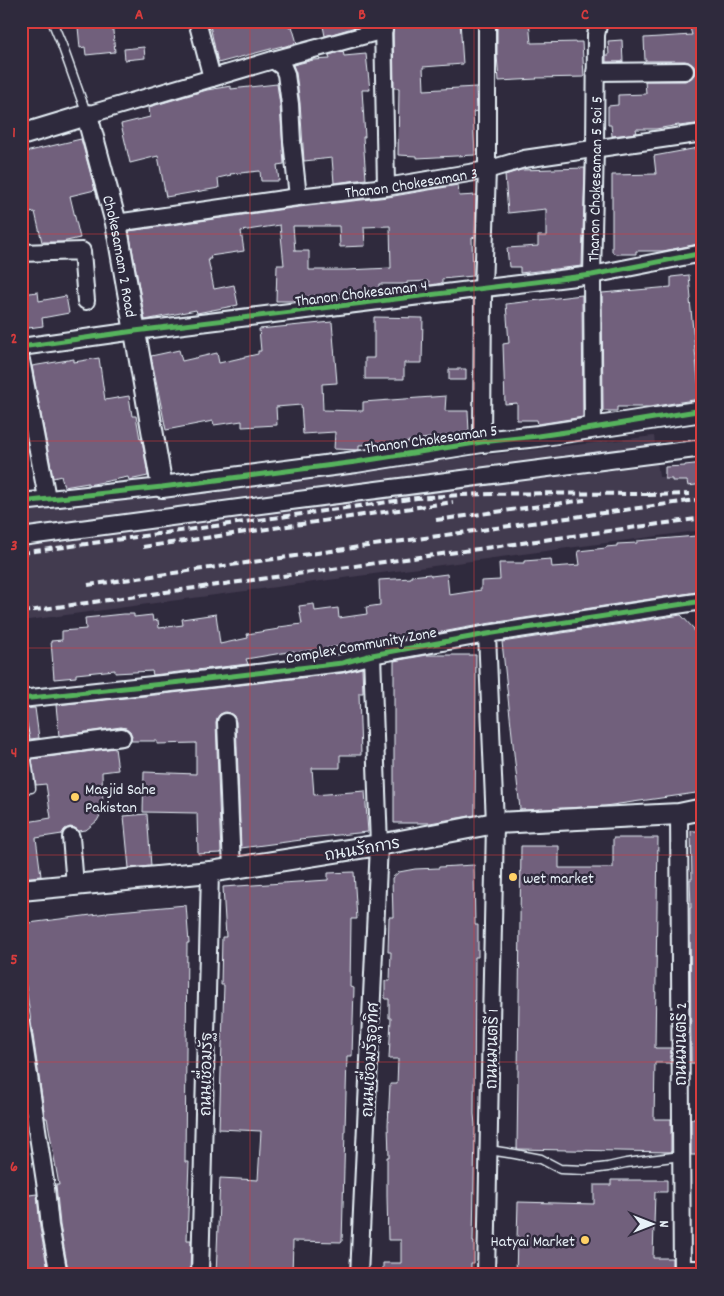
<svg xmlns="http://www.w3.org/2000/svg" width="724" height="1296" font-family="Dekko,'Playpen Sans Thai',sans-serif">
<rect width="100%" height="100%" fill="#2f2a3d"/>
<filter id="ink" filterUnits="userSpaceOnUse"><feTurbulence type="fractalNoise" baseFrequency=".02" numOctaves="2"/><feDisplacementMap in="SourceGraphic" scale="10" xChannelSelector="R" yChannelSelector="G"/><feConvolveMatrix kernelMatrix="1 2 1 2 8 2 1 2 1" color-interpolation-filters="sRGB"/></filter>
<g filter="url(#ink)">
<path fill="#433a50" d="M654 436 659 477 703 475V530L21 621V511L84 501Z"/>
<path fill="#71617c" stroke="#e8f1f8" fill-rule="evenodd" d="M84 21H112L115 52 86 55 85 47 80 48 78 27 84 26Z
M209 21H288L289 27 292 26 297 43 282 47V46L218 63Z
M322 21H366V24L325 36Z
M433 21H460L463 64 423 67 424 90 476 87 477 111 473 112 475 155 417 158V156L398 155 399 88H394L393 23 433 22Z
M497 21H529L531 43 582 42 584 77 536 78 537 79 499 81 497 55Z
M703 24V123L679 126V125L656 129H636L637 133 612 136 611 125H608V106L618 105V95L646 94 645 81H685L690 79 694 75 695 71 694 66 689 62 685 61H645L644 38 692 35 690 28Z
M622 40 623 62H606V55H609L608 41Z
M144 47 145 58 125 60 124 49Z
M343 51 344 56 366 54 370 90H362L365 137H363L366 179 334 183 332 158 304 161 300 103 296 73 293 65 313 60 330 59 329 55Z
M277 84 280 105 284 164 277 165 279 181H261L260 171 230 174 231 175 218 178 219 188 166 197 158 156 130 163 121 124 150 117 149 107 207 90 231 86V89Z
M81 139 95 190 70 196 80 238 62 242H42L35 212 30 213 26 198 21 199V153Z
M703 147V183H700L703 201V243L663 251H636V254H616L612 252V175L656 174 654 156Z
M585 168 582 266 520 273V267H509L507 248 538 246V236H546V209L508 213 505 175 521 170Z
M458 185 459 196 476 195 475 237 472 238 473 276 442 279V283L431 285H429V281L407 282V284H379V291L335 294V296H309V300L301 301H276L277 265H284L280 225 241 231 244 251 210 256 211 259H208L214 289 234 285 238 305 197 313 196 310 145 320 129 231 299 207 388 197ZM293 226H339L340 247 365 246 364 227 390 226 391 268 347 270H309V251H295Z
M689 275 691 299 690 300 700 399 649 407H617V411H603L602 293 671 287V277Z
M38 292 39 301 66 296 69 313 42 318 43 326 21 329V294Z
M582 295 583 417 538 424 537 420H517V403L505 404 503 344 509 343 506 304Z
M374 317 423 318 422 363H404V379H365V358H374Z
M332 322 337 383 322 384 323 410 363 411V402L446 396 445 411H468L469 432 397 443 359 445V450L334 449 335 432 303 434 301 405 276 407 277 425 242 427V421L214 425 213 421 166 430 151 356 179 350 182 361 217 353 219 363 258 354V351H261L259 329Z
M99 358 105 400 129 396 132 416H136L140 439H142L148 476 129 480 128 477 88 485V483L64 487 61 476 53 478 32 366 74 359V362Z
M449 369H466V380H449Z
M703 463V484L688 486 687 481H672V479H665V467L685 466V465Z
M696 536 698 567 703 566V591L485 624 394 641V638L295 653 294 651 246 659 248 664 153 675 152 671 115 673V670L76 674V677L54 679 51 641 62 640V631L86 629 85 618 123 614H134V617L152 615 153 621 158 620 159 628 183 625 182 619 216 614 220 644 248 638 247 634 279 629V627L302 624 299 606 314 604 315 611 338 608 339 618 367 614 366 607 380 605 379 580 411 578V576L430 574 431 576 447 574 449 595 481 590V581L500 580 499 563H524V561L551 559 552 567 580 565 578 551 606 548V547L617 546V544L637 543V541Z
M681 615 694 629 703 696V792L605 806 522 810 520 809 502 642Z
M427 655H476L475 815 430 823H394V661Z
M362 668 363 693H359L361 755H340V768H312L314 795 365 791 368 832 318 837 300 839 301 840 241 848 236 722 234 716 230 713 225 712 220 714 217 718 216 722 221 853 198 854 197 813 143 812 144 772 196 774V743L157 744V741H131L132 736 130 731 126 728 121 727 59 736 56 705 155 695 343 673Z
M35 708 39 738 30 739 26 719 25 716 21 714V709Z
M115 748 118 770 102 772 103 810 97 821 86 830 79 831 75 828 70 827 65 829 62 834 36 838 41 876 21 878V823L51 818 46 784 36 785 32 759Z
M147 814 151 866 129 868 124 816Z
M691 831H703V1063H691L690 908H691L690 879H692Z
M613 838H658L655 1048H671V1063H655L654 1119H671V1152L517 1149 521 846H559V868H613Z
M474 865 475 925H478V957H475L474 1114 475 1125 473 1242H474V1263H471V1275H383V1263H401V1240H388L387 1196V1157H389L388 1125 390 1084H397L398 1059H389L391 1018H389V999H385V981H390L391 952H388L389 917H393L392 878 399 872 415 869 439 868V867Z
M354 872 357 919H351L350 987 354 988 352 1056H347L342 1242 293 1241 292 1275H216L220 1178 258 1180 261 1131 219 1129 224 985H221L222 937H226L223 887 328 880V873Z
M186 905 189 943H187L185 1162H189L188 1187H189L187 1240H191L190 1275H69L60 1225 56 1185H59L47 1118H45L23 967H21V924L107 913V912Z
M21 1092 26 1121H21Z
M691 1119H703V1155H691Z
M611 1180H667V1192H655L653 1258H672V1275H516L518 1202 594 1204V1185H611Z
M37 1194 40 1228 49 1275H21V1196Z"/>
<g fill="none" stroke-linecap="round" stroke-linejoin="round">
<g stroke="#e8f1f8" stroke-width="11">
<path id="service" d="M52 21 62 45 87 115
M21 720 31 788 21 789
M489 1150 515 1154 541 1159 560 1169 584 1170 608 1167 626 1163 681 1156"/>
</g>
<g stroke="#e8f1f8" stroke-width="20">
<g id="minor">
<path d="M197 21 212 78"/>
<path d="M383 22 386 187"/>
<path d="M273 60 283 67 286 74 290 104 292 141 298 197"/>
<path d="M595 72 685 71"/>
<path d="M87 115 273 60 384 30"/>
<path id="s1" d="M116 223 298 197 386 187 487 170 524 159 703 133"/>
<path d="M21 253 82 251 86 301"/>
<path d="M21 347 135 331 592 275 703 253"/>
<path d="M21 360 47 498"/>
<path id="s2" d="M593 428 592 275 595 148 596 35 599 21"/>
<path d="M482 442 483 289 487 170V21"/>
<path d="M21 502 162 487"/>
<path d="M21 537 283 502 703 448"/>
<path d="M21 699 181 682 342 663 372 655 487 634 703 601"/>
<path d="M226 722 232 869"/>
<path d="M26 750 122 737"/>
<path d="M679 814 682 1275"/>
<path d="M71 837 75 885"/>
<path d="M21 1024 46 1188 50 1226 59 1275"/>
<path d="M682 1269H703"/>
<path d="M200 1275 210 872"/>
<path d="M359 1275 379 845 372 655"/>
<path d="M486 1275 495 823 487 634"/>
</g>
</g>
<g stroke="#e8f1f8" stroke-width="24">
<g id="tertiary">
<path id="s3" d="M21 135 87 115 116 223 162 487 356 462 482 442 538 436 703 411"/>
<path d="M21 890 210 872 379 845 495 823 679 814 703 809"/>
</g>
</g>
<use href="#service" stroke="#2f2a3d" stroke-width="8"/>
<use href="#minor" stroke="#2f2a3d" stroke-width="16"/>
<use href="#tertiary" stroke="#2f2a3d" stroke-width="20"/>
<path stroke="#e8f1f8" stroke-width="4" stroke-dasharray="8 4" stroke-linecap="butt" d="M648 495 690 494
M436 520 585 500
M143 547 453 502
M21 553 417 498C496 491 575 494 654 494
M88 585 703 499
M21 612 703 518"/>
<g stroke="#2f2a3d" stroke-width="8">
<path id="cycleway" d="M21 347 135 331 592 275 703 253
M21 502 162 487 356 462 482 442 538 436 593 428 703 410
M21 699 181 682 342 663 372 655 487 634 703 601"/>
</g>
<use href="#cycleway" stroke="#56b35d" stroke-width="5"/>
</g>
</g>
<path fill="none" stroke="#d83c3d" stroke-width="1" stroke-opacity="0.55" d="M250 21V1275M474 21V1275M21 234H703M21 441H703M21 648H703M21 855H703M21 1062H703"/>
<g fill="#ffd166" stroke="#2f2a3d" stroke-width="2">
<circle cx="75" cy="797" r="5"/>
<circle cx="513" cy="877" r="5"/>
<circle cx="585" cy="1240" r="5"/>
</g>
<g text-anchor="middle" stroke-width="5" stroke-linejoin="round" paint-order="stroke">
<g font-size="16" fill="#e8f1f8" stroke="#2f2a3d">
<text dy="6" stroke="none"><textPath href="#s2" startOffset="249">Thanon Chokesaman 5 Soi 5</textPath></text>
<text dy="6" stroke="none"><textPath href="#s1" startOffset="298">Thanon Chokesaman 3</textPath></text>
<text dy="6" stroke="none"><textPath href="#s3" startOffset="214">Chokesamam 2 Road</textPath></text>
<text transform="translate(361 292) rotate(-7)" y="6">Thanon Chokesaman 4</text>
<text transform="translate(431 438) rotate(-8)" y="6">Thanon Chokesaman 5</text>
<text transform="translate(361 644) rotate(-10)" y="6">Complex Community Zone</text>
<text transform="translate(362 848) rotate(-10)" y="6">ถนนรัถการ</text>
<text transform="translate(680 1044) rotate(-90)" y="6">ถนนมนตรี 2</text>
<text transform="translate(491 1049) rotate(-89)" y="6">ถนนมนตรี 1</text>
<text transform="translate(369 1060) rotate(-87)" y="6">ถนนเชื่อมรัฐอุทิศ</text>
<text transform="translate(205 1074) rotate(-89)" y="6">ถนนเชื่อมรัฐ</text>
</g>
<g font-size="16" fill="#e8f1f8" stroke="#2f2a3d" text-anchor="start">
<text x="85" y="794">Masjid Sahe<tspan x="85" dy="18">Pakistan</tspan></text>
<text x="523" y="883">wet market</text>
<text x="575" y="1246" text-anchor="end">Hatyai Market</text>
</g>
</g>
<rect width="724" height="1296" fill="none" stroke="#2f2a3d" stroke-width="55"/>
<g transform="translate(652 1224) rotate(90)" stroke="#2f2a3d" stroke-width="4" paint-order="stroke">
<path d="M0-4L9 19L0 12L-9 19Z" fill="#e8f1f8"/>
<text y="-8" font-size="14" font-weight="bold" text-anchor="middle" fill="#e8f1f8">N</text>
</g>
<rect x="28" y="28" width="668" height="1240" fill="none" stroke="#d83c3d" stroke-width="2"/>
<g font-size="16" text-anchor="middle" font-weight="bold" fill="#d83c3d">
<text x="139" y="19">A</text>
<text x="362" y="19">B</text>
<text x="585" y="19">C</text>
<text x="14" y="137">1</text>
<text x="14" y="343">2</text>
<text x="14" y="550">3</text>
<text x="14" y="757">4</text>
<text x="14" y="964">5</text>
<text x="14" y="1171">6</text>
</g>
</svg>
